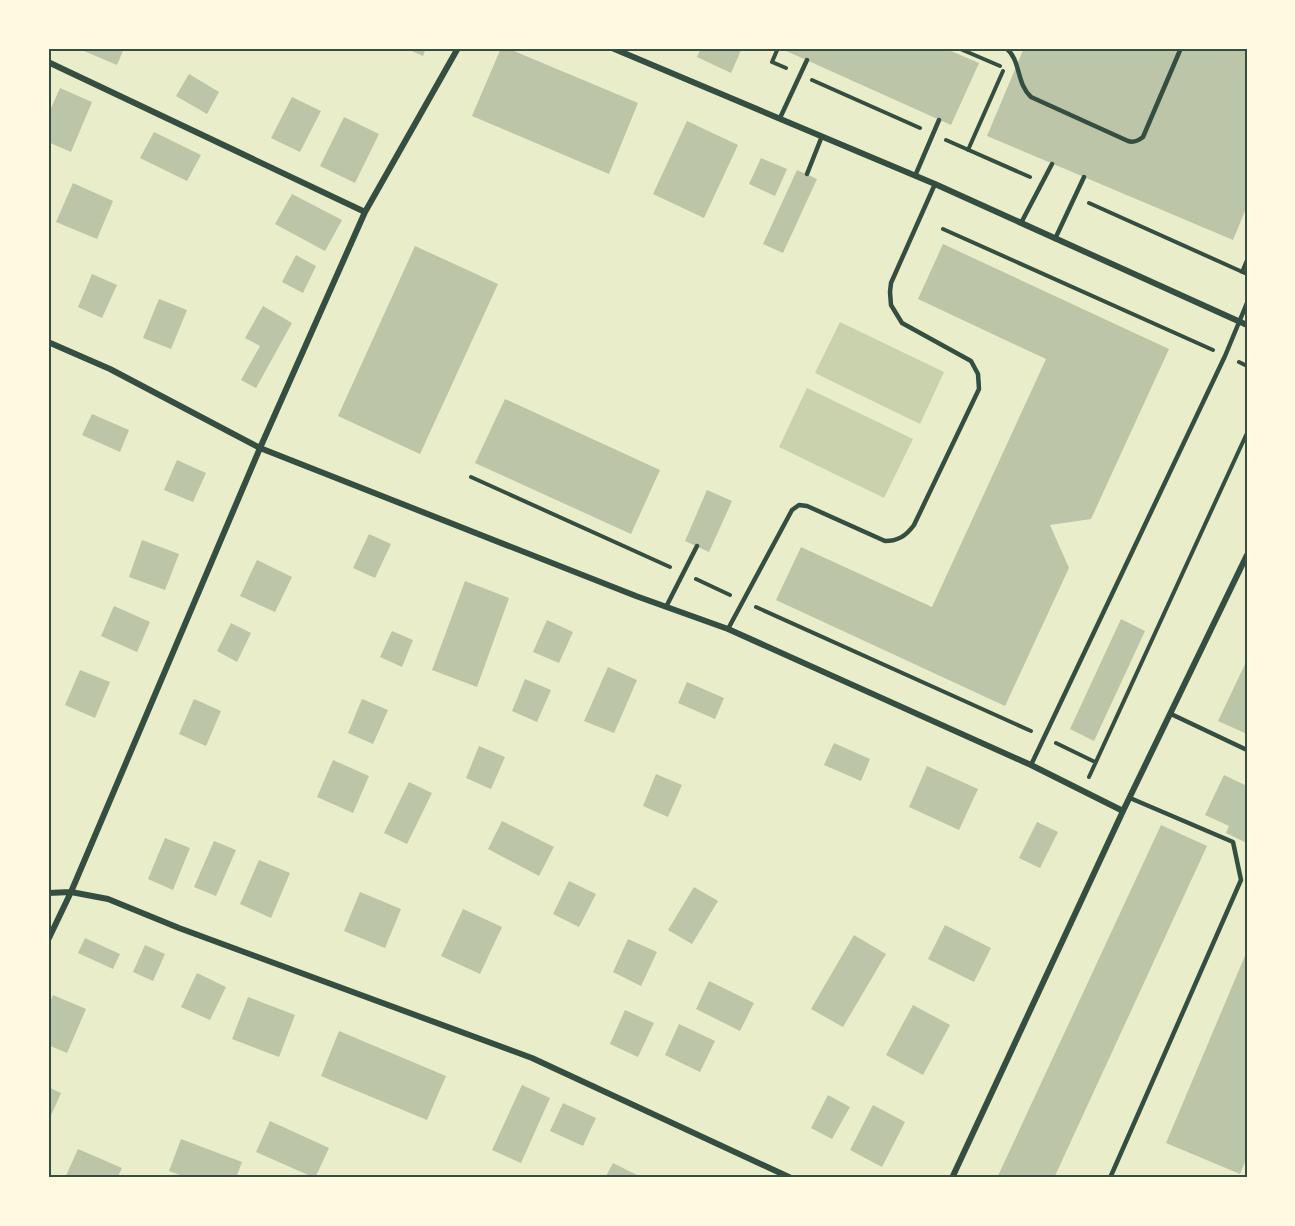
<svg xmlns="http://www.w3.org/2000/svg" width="1295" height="1226" font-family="Montserrat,sans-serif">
<rect width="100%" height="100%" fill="#e9edc9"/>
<path fill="#cad2ad" d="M840 322 944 372 920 424 815 373Z
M807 388 913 439 884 498 779 447Z"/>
<path fill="#bcc5a7" d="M77 48H124L117 65Z
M405 48H426L423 56Z
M501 48H507L638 103 609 174 472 116Z
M701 48H742L731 73 697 57Z
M785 48H944L979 63 951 125 784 50Z
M1024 48H1247V206L1233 240 987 136Z
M189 74 219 92 207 114 176 96Z
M60 88 92 102 71 152 48 142V115Z
M292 97 321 111 300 152 271 138Z
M344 117 379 134 355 183 320 166Z
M687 121 738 145 704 218 653 194Z
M154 132 201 155 187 181 140 158Z
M761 158 787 169 775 196 749 184Z
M797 170 817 179 783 253 763 244Z
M73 183 113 201 97 239 56 222Z
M292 194 342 220 325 251 275 224Z
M943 244 1169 349 1091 519 1050 525 1069 568 1005 706 776 600 801 547 932 607 1046 359 918 299Z
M415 246 498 284 420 454 338 416Z
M296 255 316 266 303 293 282 282Z
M92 274 117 285 102 318 78 307Z
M159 299 187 310 171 349 143 338Z
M263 306 292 323 256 388 241 380 260 346 245 338Z
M505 399 660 470 631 534 475 463Z
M92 414 129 430 120 452 82 435Z
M177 460 206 473 193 502 164 490Z
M707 490 732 501 709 552 685 541Z
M369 534 391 544 375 578 353 568Z
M142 540 179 554 165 590 129 577Z
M257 560 292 577 275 612 240 596Z
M465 581 509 598 477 687 432 670Z
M114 606 150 622 137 652 101 636Z
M1121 619 1145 631 1094 741 1070 729Z
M547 620 573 632 559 663 533 652Z
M231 623 251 633 237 662 217 651Z
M392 631 413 640 402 667 380 657Z
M1247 660V734L1218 721Z
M608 667 637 680 614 733 584 721Z
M80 670 110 682 95 718 65 705Z
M525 679 551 690 537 722 512 711Z
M687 682 724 698 715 719 678 703Z
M194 699 221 711 206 746 179 734Z
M362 699 388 710 373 744 348 733Z
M834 743 870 759 861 781 824 765Z
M479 746 505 757 491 789 466 778Z
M333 760 369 776 353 813 317 797Z
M927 766 978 789 959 830 909 807Z
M656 774 682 785 668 817 643 806Z
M1224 775 1247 786V843L1226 833 1229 826 1205 815Z
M409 782 432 793 407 844 384 833Z
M502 821 554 847 539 876 488 849Z
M1037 822 1058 832 1040 868 1019 858Z
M1161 825 1207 846 1054 1178H997Z
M165 838 190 848 173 890 148 879Z
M214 841 236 850 216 896 194 887Z
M259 860 290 873 271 918 240 904Z
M569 881 596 894 579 927 553 914Z
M694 887 718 901 692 944 668 930Z
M360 892 401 909 385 948 344 931Z
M463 909 502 927 480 974 441 956Z
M945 925 991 948 974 982 928 959Z
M854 935 886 954 843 1027 811 1009Z
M85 938 120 954 113 969 78 953Z
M628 939 657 952 641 986 613 972Z
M145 945 165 954 153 981 133 972Z
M1247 951V1158L1240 1174 1166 1143Z
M197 973 226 987 210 1020 181 1007Z
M709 981 754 1003 740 1031 696 1009Z
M53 995 86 1009 67 1053 48 1045V1007Z
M248 997 295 1015 279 1057 232 1039Z
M913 1005 950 1025 923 1075 886 1055Z
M625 1010 654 1023 638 1057 610 1044Z
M679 1024 715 1041 700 1072 665 1055Z
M339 1031 446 1076 427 1120 321 1076Z
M522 1085 550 1098 521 1163 492 1150Z
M48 1087 61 1093 48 1122Z
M828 1095 850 1107 832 1139 811 1128Z
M563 1103 596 1118 583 1146 550 1131Z
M873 1105 905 1122 882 1167 850 1150Z
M270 1121 329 1148 315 1178 256 1152Z
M181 1139 242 1162 236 1178H188L169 1171Z
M78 1149 122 1168 117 1178H65Z
M613 1163 643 1178H605Z"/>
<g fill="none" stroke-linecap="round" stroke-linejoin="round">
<path stroke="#344e41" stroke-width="4" d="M778 48 772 62 786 68
M958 48 1000 66
M812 80 920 128
M946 140 1030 177
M968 150 1003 71
M1089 203 1247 274
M943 229 1213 350
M1242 272 1247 260
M1239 362 1247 366
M471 477 670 567
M696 579 730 595
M756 607 1031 731
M1056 743 1095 762
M1089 777 1247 433"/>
<path stroke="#344e41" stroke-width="4.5" d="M1006 48C1021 60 1016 83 1031 97L1128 141C1134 143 1138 141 1143 137L1181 48
M780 118 807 60
M807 174 822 136
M915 176 939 120
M1021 223 1052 164
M1055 239 1084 177
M666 607 697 546
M728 629 792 510 799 505 807 506 885 541C898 541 906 536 914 525L979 389 978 374 971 361 902 323 891 305 890 292 891 283 935 184
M1171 714 1247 750
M1031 765 1225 356 1247 303
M1110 1178 1241 880 1233 842 1130 798"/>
<path stroke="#344e41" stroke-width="6" d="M612 48 935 184 1247 325
M48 62 365 212
M48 342 110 369 260 448 636 596 728 629 1031 765 1123 811
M48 893 71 892 108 899 179 928 532 1058 791 1178
M48 940 71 892 260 448 365 212 458 48
M952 1178 1123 811 1247 555"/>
</g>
<rect width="1295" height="1226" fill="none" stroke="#fefae0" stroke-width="99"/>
<rect x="50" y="50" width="1196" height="1126" fill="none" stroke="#344e41" stroke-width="2"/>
</svg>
